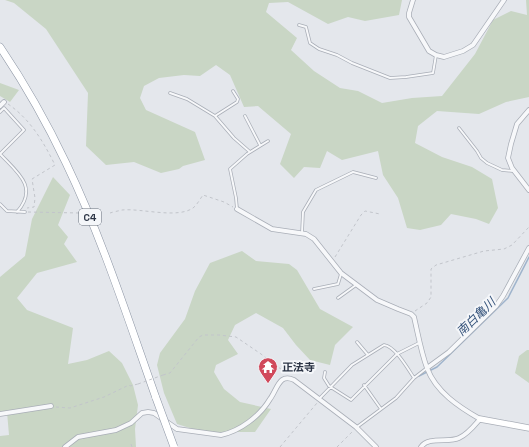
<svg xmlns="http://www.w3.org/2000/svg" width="529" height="447" font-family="'Space Grotesk','Noto Sans JP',sans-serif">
<rect width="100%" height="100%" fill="#e4e7ec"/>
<path fill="#c9d6c5" d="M5 0H402L399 15 365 21 348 17 328 24 288 2 269 3 266 12 297 38 291 50 314 71 340 88 358 91 382 103 412 98 442 96 475 54 493 20 511 11 527 15 526 0H529V97L506 102 479 114 437 111 418 126 415 143 442 157 472 167 492 179 498 208 489 224 476 219 451 214 441 225 420 230 407 228 398 198 383 175 378 151 342 160 327 151 320 168 304 167 294 178 280 164 291 134 258 106 244 107 230 75 216 65 200 76 184 75 159 78 144 86 140 98 146 110 195 132 205 160 183 166 179 169 161 173 134 162 106 165 86 146 88 93 46 29 14 3Z
M0 83 19 90 10 102 0 96Z
M53 177 70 195 58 225 68 237 64 244 77 262 37 273 17 298 27 310 73 328 68 364 87 360 109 351 122 363 133 385 138 405 135 429 136 447H0V436L9 435 7 412H0V277L25 256 32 219Z
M242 251 256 261 289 264 297 270 320 309 353 327 335 345 330 365 310 360 296 345 283 328 256 313 235 325 228 340 238 354 216 365 214 372 224 389 240 402 271 409 255 432H228L212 435 177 424 164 393 157 365 160 353 185 319 195 291 210 263Z
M527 350H529V383L515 373 519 356Z"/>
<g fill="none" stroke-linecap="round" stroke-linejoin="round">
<path stroke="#9fb4cc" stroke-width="1.5" d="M419 376 437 367 508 298 529 257"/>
<g stroke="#a9aeb7" stroke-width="3.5">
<path id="lane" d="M299 25 306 27 310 43 319 49 337 55 352 63 390 78 406 77 433 73 436 55
M170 93 187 99 215 116 234 138 250 152
M0 112 4 108 24 130 0 154
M215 116 237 102 238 99 233 91
M245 116 260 145
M459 128 477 151 481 158 487 163 502 170 513 171
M0 154C17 172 39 187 17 212
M0 204 7 211 25 212
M237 209 236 198 230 169 247 154 268 141
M302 233 303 212 316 190 353 172 376 178
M314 289 338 284 341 274
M338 298 356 285
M357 342 368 355
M325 372 324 378 329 386 351 400 397 354 419 343
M364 385 381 409
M319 399 352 365 384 345C395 346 408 369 414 378
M357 427 396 398 414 378 427 368"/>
</g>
<g stroke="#a9aeb7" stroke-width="5.5">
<path id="street" d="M413 0 409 13V17L429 51 436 55 444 57 463 51 473 45 504 0
M0 106 4 102
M529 110 517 124 511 144 508 158 512 168 529 190
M237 209 272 229 306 234 314 239 341 273 377 300 398 309 411 314 414 317C418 334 421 352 427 368 436 392 459 407 480 419 474 426 468 434 459 438 449 443 428 436 421 447
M427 368 449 352 496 306 503 296 529 248
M0 414 51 406
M65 447 78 437 116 430 131 423 142 413 148 412 154 413 177 429 221 435C240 431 260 416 270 399 274 394 277 384 282 380 286 377 290 378 294 380L356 427 376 447"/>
</g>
<g stroke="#a9aeb7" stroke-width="7">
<path id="secondary" d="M480 419 529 428"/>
</g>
<g stroke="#8b94a3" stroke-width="8">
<path id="highway" d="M0 47C25 84 47 123 66 163 102 238 128 319 156 398"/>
</g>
<path stroke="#c2c5cb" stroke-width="1" stroke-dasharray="3 3" stroke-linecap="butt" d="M8 104C30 119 43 141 55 165L32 179 35 198 34 207 27 208
M28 212 80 213
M110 213C113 212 118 211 122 210 141 208 177 219 193 208 197 205 200 199 203 195L224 202 233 207
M335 257 361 215 365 211 380 214
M415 311 427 303 431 297V269L436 265 484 251 504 249 512 245 529 227
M163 375 170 373 199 337 203 335H219L236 337 261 354 286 373
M56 407 70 408 104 397 129 385 130 386 138 384
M131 444 132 447
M280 447 317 403
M337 447 353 431"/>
<use href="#lane" stroke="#f7f8fa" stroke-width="2"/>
<use href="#street" stroke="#f7f8fa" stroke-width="4"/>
<use href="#secondary" stroke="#fff" stroke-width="5.5"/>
<use href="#highway" stroke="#fff" stroke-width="7"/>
<g stroke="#8b94a3" stroke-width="8" stroke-linecap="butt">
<path id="highway-bridge" d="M156 398 174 447"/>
</g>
<path stroke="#c2c5cb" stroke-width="1" stroke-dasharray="3 3" stroke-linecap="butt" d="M138 384 163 375"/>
<use href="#highway-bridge" stroke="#fff" stroke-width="7"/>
</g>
<defs>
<g id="temple-pin" transform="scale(1)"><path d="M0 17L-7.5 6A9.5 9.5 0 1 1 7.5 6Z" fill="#d1495b" stroke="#f4f6f9"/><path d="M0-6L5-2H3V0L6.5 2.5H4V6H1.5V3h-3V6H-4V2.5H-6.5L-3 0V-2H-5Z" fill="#fff"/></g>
</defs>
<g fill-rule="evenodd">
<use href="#temple-pin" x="268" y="367"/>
</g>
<g text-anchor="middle" stroke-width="4" stroke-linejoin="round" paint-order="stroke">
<rect fill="#f4f6f9" stroke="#676e7b" stroke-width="1" x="79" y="209" width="22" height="16" rx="3"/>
<g font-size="10" font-weight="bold" fill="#2b3445">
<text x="90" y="221">C4</text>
</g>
<g font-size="11" font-weight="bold" fill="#2b3445" stroke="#f4f6f9" text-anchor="start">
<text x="282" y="371">正法寺</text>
</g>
<g font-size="12" font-style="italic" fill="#34527a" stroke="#f4f6f9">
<text transform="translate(476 317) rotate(-44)" y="4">南白亀川</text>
</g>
</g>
</svg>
